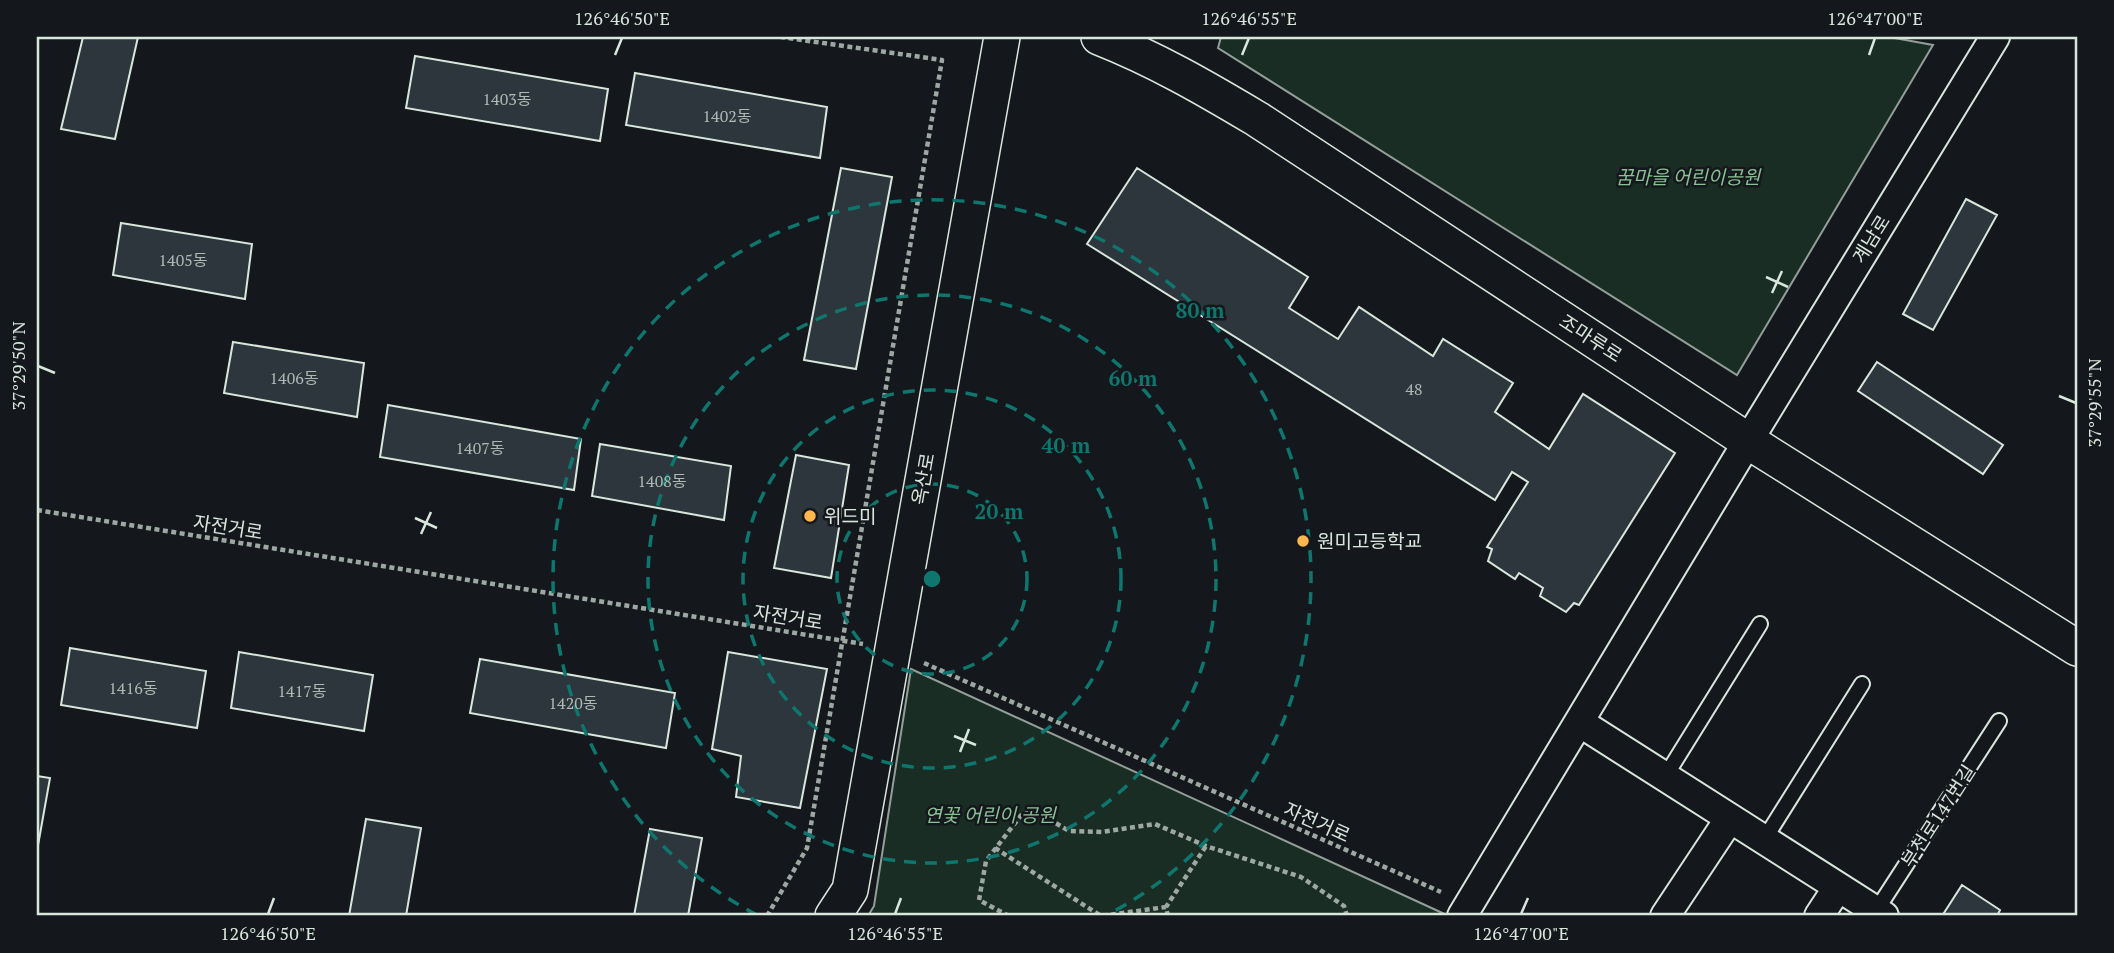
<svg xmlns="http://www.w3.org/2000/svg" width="2114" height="953" font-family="'PT Serif','Noto Sans KR',serif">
<rect width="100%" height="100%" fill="#14181c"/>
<path fill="#1a2d24" stroke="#939e99" stroke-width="2" d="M1221 37H1889L1933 45 1737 375 1218 48Z
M911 669 1449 916H868L874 906Z"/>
<path fill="#2c363c" stroke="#d8e6dc" stroke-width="2" d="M83 37H138L115 139 61 129Z
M415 56 608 89 600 141 406 108Z
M635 73 827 107 820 158 626 125Z
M841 168 892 177 856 369 804 360Z
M1137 168 1308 277 1289 308 1338 339 1359 307 1433 356 1443 339 1513 383 1495 412 1549 449 1583 394 1675 453 1579 605 1574 603 1566 612 1540 596 1543 588 1519 573 1515 579 1488 561 1492 549 1487 547 1528 482 1512 472 1495 500 1087 244Z
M1966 199 1997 215 1933 330 1903 314Z
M121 223 252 244 245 299 113 275Z
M233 342 364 363 357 417 224 393Z
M1877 362 2003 445 1983 474 1858 391Z
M388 405 581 439 574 490 380 457Z
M600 444 731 466 724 520 592 496Z
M796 455 849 465 831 578 774 568Z
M70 648 206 671 197 728 61 705Z
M239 652 373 675 364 731 231 708Z
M728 652 827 669 800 808 736 797 741 756 712 749Z
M480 659 675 693 666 748 470 713Z
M37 776 50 778 37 851Z
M366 819 421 828 406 916H349Z
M650 829 702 838 688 916H634Z
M1962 885 2000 910 1997 916H1942Z"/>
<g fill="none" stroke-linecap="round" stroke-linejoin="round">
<g stroke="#d8e6dc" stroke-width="18">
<path id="service" d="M1665 777 1760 624
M1764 840 1862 684
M1876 911 1999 721"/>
</g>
<g stroke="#d8e6dc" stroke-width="32">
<path id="minor" d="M1579 722 1884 916
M1462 916 1748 441 1995 37
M1665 916 1730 818
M1819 916 1838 887"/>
</g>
<g stroke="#d8e6dc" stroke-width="38">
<path id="tertiary" d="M1099 37C1155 59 1205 88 1257 119L1748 441 2077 648
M833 916 850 890 1002 37"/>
</g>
<path stroke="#9da8a2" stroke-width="4.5" stroke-dasharray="5 3.5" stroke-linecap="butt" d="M37 510 863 644
M924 663 1441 892
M995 848 1101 916 1166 907
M767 916 807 848 942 60 781 37
M1009 916 979 900 986 861 1022 814 1037 812 1069 831 1102 832 1155 824 1206 846 1301 877 1344 906 1347 916
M1168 916 1166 907 1206 846"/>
<use href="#service" stroke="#14181c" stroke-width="14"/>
<use href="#minor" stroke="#14181c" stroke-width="28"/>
<use href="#tertiary" stroke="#14181c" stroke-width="35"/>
</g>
<path fill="none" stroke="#d8e6dc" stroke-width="2.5" d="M615 55 622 38M1242 55 1249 38M1869 55 1875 38M1766 277 1788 287M1772 293 1782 271M38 366 55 373M2059 396 2076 403M415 518 437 528M421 534 431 512M954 736 976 745M960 752 969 729M268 914 274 898M895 914 901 898M1521 914 1528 898"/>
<g fill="none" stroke="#0f766e" stroke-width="3.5" stroke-dasharray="12 9">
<circle cx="932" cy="579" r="95"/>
<circle cx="932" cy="579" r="189"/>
<circle cx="932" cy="579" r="284"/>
<path d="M757 915A379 379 0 1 1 1107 915"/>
</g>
<g fill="#ffb74d" stroke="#14181c" stroke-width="2.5">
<circle cx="810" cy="516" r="7"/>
<circle cx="1303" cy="541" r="7"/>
</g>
<g text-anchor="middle" stroke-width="5" stroke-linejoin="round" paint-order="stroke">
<g font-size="16" fill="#adbab4">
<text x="507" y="105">1403동</text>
<text x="727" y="122">1402동</text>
<text x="183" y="266">1405동</text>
<text x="294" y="384">1406동</text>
<text x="1414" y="395">48</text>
<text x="480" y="454">1407동</text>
<text x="662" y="487">1408동</text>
<text x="133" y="694">1416동</text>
<text x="302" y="697">1417동</text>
<text x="573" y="709">1420동</text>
</g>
<g font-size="19" font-style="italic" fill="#8ac095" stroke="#14181c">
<text x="1688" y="184">꿈마을 어린이공원</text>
<text x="990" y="822">연꽃 어린이 공원</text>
</g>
<g font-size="19" fill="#d8e6dc" stroke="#14181c">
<text transform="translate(1871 239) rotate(-58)" y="7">계남로</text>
<text transform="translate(1591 338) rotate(33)" y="7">조마루로</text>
<text transform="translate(923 479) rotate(-80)" y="7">옥산로</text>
<text transform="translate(228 527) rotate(9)" y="7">자전거로</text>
<text transform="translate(788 617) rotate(9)" y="7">자전거로</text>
<text transform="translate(1938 816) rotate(-57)" y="7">부천로147번길</text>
<text transform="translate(1317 822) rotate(24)" y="7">자전거로</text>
</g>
<g font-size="19" fill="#d8e6dc" stroke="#14181c" text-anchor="start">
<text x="824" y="523">위드미</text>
<text x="1317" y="548">원미고등학교</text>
</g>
</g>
<circle cx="932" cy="579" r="10" fill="#0f766e" stroke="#14181c" stroke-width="3.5"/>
<g font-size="21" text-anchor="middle" font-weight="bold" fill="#0f766e" stroke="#14181c" stroke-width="5" stroke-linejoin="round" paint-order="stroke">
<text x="1200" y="318">80 m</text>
<text x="1133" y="386">60 m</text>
<text x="1066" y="453">40 m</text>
<text x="999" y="519">20 m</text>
</g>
<rect width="2114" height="953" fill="none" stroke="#14181c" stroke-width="77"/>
<rect x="38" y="38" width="2038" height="876" fill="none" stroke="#d8e6dc" stroke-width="2.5"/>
<g font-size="18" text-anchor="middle" fill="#d8e6dc">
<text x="622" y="25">126°46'50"E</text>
<text x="1249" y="25">126°46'55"E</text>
<text x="1875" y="25">126°47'00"E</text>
<text transform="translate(19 366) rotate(-90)" y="6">37°29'50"N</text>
<text transform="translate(2095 403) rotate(-90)" y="6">37°29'55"N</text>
<text x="268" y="940">126°46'50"E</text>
<text x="895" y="940">126°46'55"E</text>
<text x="1521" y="940">126°47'00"E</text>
</g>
</svg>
